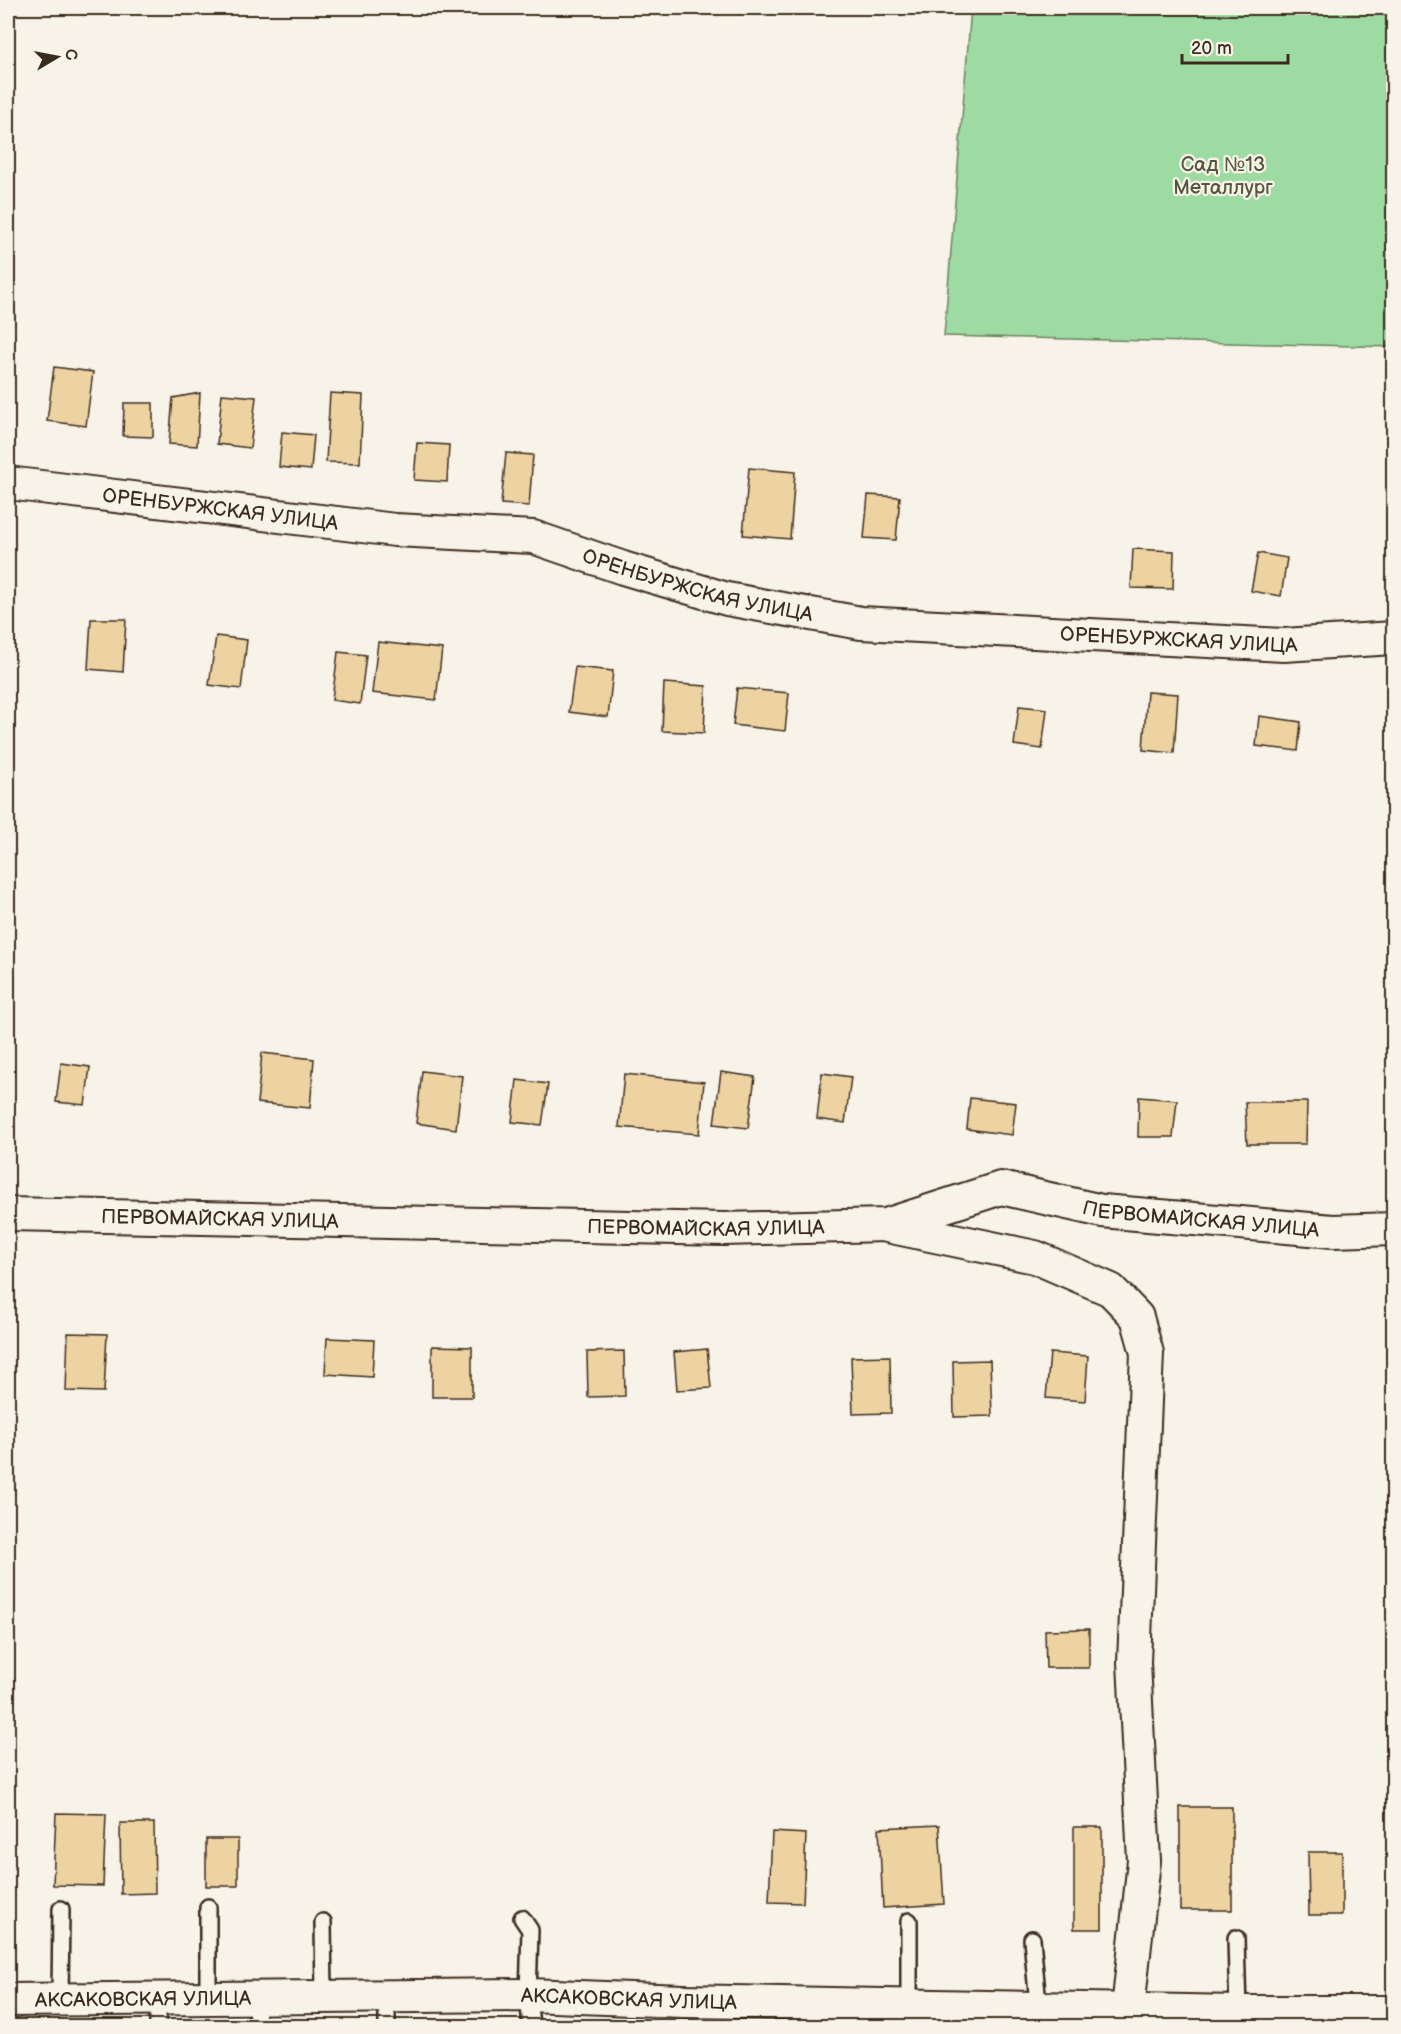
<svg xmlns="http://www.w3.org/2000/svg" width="1401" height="2034" font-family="'Balsamiq Sans',sans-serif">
<rect width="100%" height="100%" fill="#f7f3e8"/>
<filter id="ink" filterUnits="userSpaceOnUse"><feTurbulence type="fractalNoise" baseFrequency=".0167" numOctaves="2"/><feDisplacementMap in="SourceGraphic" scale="12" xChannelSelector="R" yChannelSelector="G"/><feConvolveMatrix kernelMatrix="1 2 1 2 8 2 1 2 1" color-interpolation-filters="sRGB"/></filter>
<g filter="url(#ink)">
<path fill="#9edba2" stroke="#6c8260" stroke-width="1.5" d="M971 8H1393V347L944 336Z"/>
<path fill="#eed3a2" stroke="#3b2a1e" stroke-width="1.5" d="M54 367 93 372 86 426 47 421Z
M200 393 197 446 169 444 173 398Z
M330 393 363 395 360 463 326 462Z
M222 394 256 397 250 448 217 444Z
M124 403H153V437L123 436Z
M282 432 314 435 311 470 279 467Z
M417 443 449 445 447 482 414 480Z
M506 453 533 455 529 506 501 504Z
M749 468 795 472 790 539 743 535Z
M868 495 900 497 896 540 864 538Z
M1133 549 1174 551 1173 589 1131 588Z
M1258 553 1287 558 1281 596 1251 591Z
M91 619H126L123 672 88 669Z
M216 636 247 640 241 689 209 685Z
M378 642 442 649 436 700 372 693Z
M338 652 366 655 360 704 332 700Z
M575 667 613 671 608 717 569 712Z
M664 683 706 686 704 733 662 731Z
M737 688 789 693 785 731 733 725Z
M1147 692 1178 694 1174 753 1143 750Z
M1019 706 1047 709 1042 749 1014 745Z
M1259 716 1301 722 1298 751 1256 746Z
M262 1053 314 1059 310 1108 257 1103Z
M61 1063 90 1067 85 1105 56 1102Z
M422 1071 462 1076 456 1129 416 1123Z
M721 1072 755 1077 748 1128 714 1124Z
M822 1073 851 1077 845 1123 817 1119Z
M624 1074 704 1082 699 1134 619 1127Z
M517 1080 548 1084 542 1125 512 1122Z
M1139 1097 1177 1100 1173 1137H1138Z
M970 1098 1016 1103 1012 1135 967 1129Z
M1245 1102H1307L1306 1144H1247Z
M68 1333 107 1334 104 1392 66 1391Z
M327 1338 374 1340 372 1377 325 1374Z
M432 1346 472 1347V1397H432Z
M707 1349 711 1388 677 1390 674 1352Z
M624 1351 625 1396 588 1397 587 1352Z
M1050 1353 1088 1356 1085 1401 1046 1398Z
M890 1356 891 1413 853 1414 851 1357Z
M990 1360 992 1416 954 1417 953 1361Z
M1089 1629V1668H1046L1045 1630Z
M1180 1807H1232V1910H1180Z
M56 1813 106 1814 103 1886 53 1885Z
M120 1823H154L155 1893 121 1894Z
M939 1825 944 1904 883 1908 879 1828Z
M1074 1827H1102V1929H1074Z
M772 1832 806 1834 803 1903 769 1902Z
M206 1839H238V1886H206Z
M1308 1852H1342V1915H1309Z
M1391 1878H1394V1932H1391Z"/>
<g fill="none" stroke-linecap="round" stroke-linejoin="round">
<g stroke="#3b2a1e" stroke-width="20">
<path id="lane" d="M522 1918 530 1930 528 1995 531 2026
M323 1922 324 1997
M1236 1938 1238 2012
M1032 1939 1040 2026
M387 1996V2026
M208 1998V1907
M256 1998 257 2026
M60 1999 61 1909
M158 2026V1999
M909 2026V1921"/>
</g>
<g stroke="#3b2a1e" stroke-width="36">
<g id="street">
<path id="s1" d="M8 483 395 530 533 537 623 568 727 599 861 623 1284 645 1394 638"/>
<path id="s2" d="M8 1214 724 1229 886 1225 1001 1188 1102 1211 1333 1231 1394 1229"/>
<path d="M887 1226 1035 1257 1111 1290 1137 1317 1147 1353 1134 1662 1144 1861 1128 2009"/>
<path id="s3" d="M8 2000 528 1995 683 2001 1238 2012H1394"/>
</g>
</g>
<use href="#lane" stroke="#f7f3e8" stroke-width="15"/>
<use href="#street" stroke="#f7f3e8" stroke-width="32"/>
</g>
</g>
<g text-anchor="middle" stroke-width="4.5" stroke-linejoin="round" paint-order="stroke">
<g font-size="20" fill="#54563f" stroke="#f7f3e8">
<text x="1223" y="171">Сад №13<tspan x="1223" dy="23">Металлург</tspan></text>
</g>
<g font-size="20" fill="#3b2a1e" stroke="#f7f3e8">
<text dy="7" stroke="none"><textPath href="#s1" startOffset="214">ОРЕНБУРЖСКАЯ УЛИЦА</textPath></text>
<text dy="7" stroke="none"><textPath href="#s1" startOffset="700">ОРЕНБУРЖСКАЯ УЛИЦА</textPath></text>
<text dy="7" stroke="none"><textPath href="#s1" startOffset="1186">ОРЕНБУРЖСКАЯ УЛИЦА</textPath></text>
<text dy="7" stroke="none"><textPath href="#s2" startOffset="212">ПЕРВОМАЙСКАЯ УЛИЦА</textPath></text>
<text dy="7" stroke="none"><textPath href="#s2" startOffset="1202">ПЕРВОМАЙСКАЯ УЛИЦА</textPath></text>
<text dy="7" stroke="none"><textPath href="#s2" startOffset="698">ПЕРВОМАЙСКАЯ УЛИЦА</textPath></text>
<text dy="7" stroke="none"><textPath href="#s3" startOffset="621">АКСАКОВСКАЯ УЛИЦА</textPath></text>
<text dy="7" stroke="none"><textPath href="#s3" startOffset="135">АКСАКОВСКАЯ УЛИЦА</textPath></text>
</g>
</g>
<rect width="1401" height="2034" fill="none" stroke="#f7f3e8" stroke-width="30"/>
<rect x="15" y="15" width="1371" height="2004" fill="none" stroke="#3b2a1e" stroke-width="2" filter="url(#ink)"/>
<g transform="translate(57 57) rotate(80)" stroke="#f7f3e8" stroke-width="4.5" paint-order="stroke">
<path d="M0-4.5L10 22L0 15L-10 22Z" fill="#3b2a1e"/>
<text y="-9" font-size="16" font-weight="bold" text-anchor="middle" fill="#3b2a1e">С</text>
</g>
<path d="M1182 54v9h106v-9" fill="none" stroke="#3b2a1e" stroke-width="3"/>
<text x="1191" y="54" font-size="18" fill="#3b2a1e" stroke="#f7f3e8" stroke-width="4.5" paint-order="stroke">20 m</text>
</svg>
